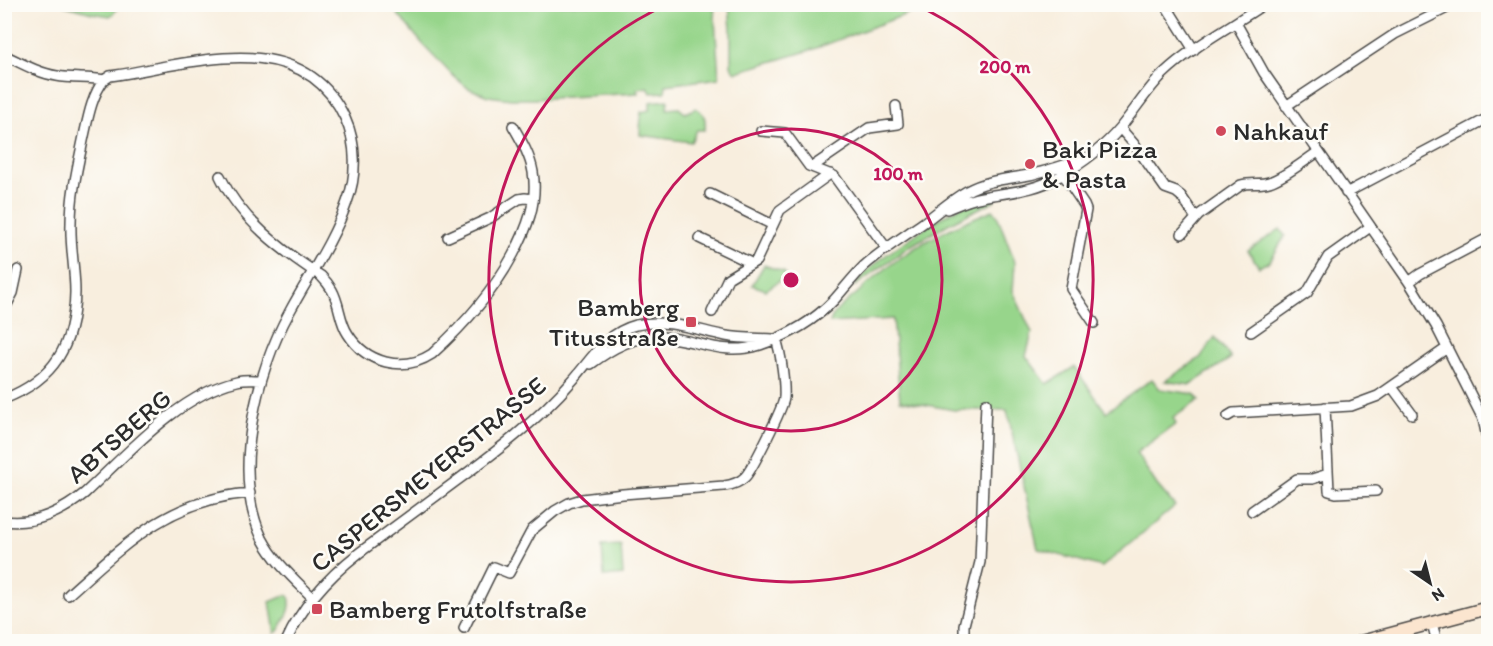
<svg xmlns="http://www.w3.org/2000/svg" width="1493" height="646" font-family="Itim,sans-serif">
<rect width="100%" height="100%" fill="#fdfcf7"/>
<filter id="ink" filterUnits="userSpaceOnUse"><feTurbulence type="fractalNoise" baseFrequency=".0167" numOctaves="2"/><feDisplacementMap in="SourceGraphic" scale="12" xChannelSelector="R" yChannelSelector="G"/><feConvolveMatrix kernelMatrix="1 2 1 2 8 2 1 2 1" color-interpolation-filters="sRGB"/></filter>
<filter id="wash" filterUnits="userSpaceOnUse"><feTurbulence type="fractalNoise" baseFrequency=".008" numOctaves="4" result="noise"/><feDisplacementMap in="SourceGraphic" scale="24" xChannelSelector="R" yChannelSelector="G"/><feGaussianBlur stdDeviation="1.35" result="paint"/><feColorMatrix in="noise" values="0 0 0 0 0 0 0 0 0 0 0 0 0 0 0 0 0 1.4 0 .05"/><feComposite in="paint" operator="in"/></filter>
<g filter="url(#wash)">
<rect width="100%" height="100%" fill="#f8eede"/>
<path fill="#97d58b" stroke="#61805b" stroke-width="1.5" d="M63 5H119L114 13 110 16 92 13Z
M390 5H714L719 78 666 85 665 92 651 93 648 87 637 89 638 93 533 99H511L488 96 468 88 451 74 421 42Z
M729 5V4L926 5 920 9 814 49 737 72 733 70 731 65V29Z
M668 100 667 109 679 108 685 113 696 108C705 114 706 119 705 130H697L691 142 640 135 641 112 650 110V102Z
M993 198 994 201 950 223 910 246 855 286 854 285 866 272 886 255 935 221 962 206Z
M993 210 997 215 1015 262 1013 291 1032 333 1026 356 1047 384 1074 367 1106 412 1152 379 1160 389 1194 394 1199 400 1173 418 1176 424 1136 453 1157 485 1175 506 1102 567 1038 549 1007 410H954L900 400 893 319 830 323C832 312 845 303 854 296 868 283 882 271 897 260 926 239 960 223 993 210Z
M1280 229 1285 236 1270 261 1259 267 1248 251Z
M764 265 784 272 786 276 766 290 752 285Z
M1215 337 1231 358 1190 385 1165 381 1200 358Z
M621 545 623 575 604 577 602 546Z
M286 595 289 596C293 611 285 618 278 631L275 633 270 602Z"/>
</g>
<g filter="url(#ink)">
<g fill="none" stroke-linecap="round" stroke-linejoin="round">
<g stroke="#4a4846" stroke-width="12">
<path id="street" d="M1165 4 1194 50
M1236 23 1264 73 1409 282 1436 326 1483 419 1488 442
M4 55C21 63 38 73 57 76 72 79 88 77 104 80L110 76 117 75C193 63 303 26 345 118 357 144 357 176 347 202 334 240 309 276 290 311 257 371 231 472 262 538 274 561 294 579 312 597
M1286 106 1395 34 1455 4
M1120 128 1134 144 1165 188 1176 192 1181 196 1196 218
M761 131 785 133 809 166 834 176 887 249
M812 167 869 128 898 124 896 106
M1063 174 1084 205 1086 210 1071 289 1094 323
M220 176C241 220 281 250 321 276 325 280 329 285 332 290 340 304 339 321 348 334 366 363 403 373 432 354 464 325 492 294 513 255 527 229 538 202 533 172 530 155 521 140 513 126
M1346 193 1488 118
M710 194 773 225
M947 209C959 204 970 199 982 197 1009 192 1035 191 1060 176 1081 164 1105 146 1120 128 1135 110 1147 90 1163 74 1191 47 1232 26 1264 4
M1182 234 1199 215 1241 185C1251 182 1260 185 1269 182 1285 177 1304 161 1318 152
M448 237 490 218 519 199 525 198 533 199
M699 238 751 263
M1409 282 1420 274 1488 238
M4 310 13 293 18 270
M712 312 728 278 756 261 780 210 830 174
M1251 332 1307 293 1328 257 1370 227
M591 364C612 348 635 335 662 337 698 339 722 357 760 345 787 336 814 321 834 300 844 289 853 277 864 266 882 250 903 237 923 223 938 212 951 200 967 191 986 180 1008 179 1029 175 1048 171 1067 164 1086 158
M1392 387 1412 414
M4 399C55 379 74 345 75 292 75 269 70 246 71 223 71 193 78 165 84 136 88 118 92 95 104 80
M1325 407 1329 491 1336 493 1376 491
M1228 416 1233 413 1351 406 1378 396 1447 348
M1252 511 1297 479H1312L1328 474
M4 521C35 525 62 512 85 493 127 454 180 394 237 381 245 379 253 380 261 380
M68 595C125 544 170 499 250 493
M1432 623 1437 642
M464 628 494 567 509 573 532 530 555 511 569 503 582 499 623 494 724 486C732 485 739 483 745 477 752 470 783 408 784 398 785 383 781 353 776 339
M286 642C302 605 328 577 359 553 391 529 423 506 455 482 497 451 537 421 572 381 591 360 605 333 636 325 666 318 696 330 726 336 742 339 759 338 776 339
M964 642V625L980 562 986 403"/>
</g>
<g stroke="#4a4846" stroke-width="15">
<path id="secondary" d="M1361 642 1488 608"/>
</g>
<use href="#street" stroke="#fff" stroke-width="9"/>
<use href="#secondary" stroke="#fbe5cf" stroke-width="12"/>
</g>
</g>
<g fill="none" stroke="#c2185b" stroke-width="3">
<circle cx="791" cy="280" r="151"/>
<path d="M916 5A302 302 0 1 1 666 5"/>
</g>
<g fill="#d1495b" stroke="#fdfcf7" stroke-width="2">
<circle cx="1221" cy="131" r="6"/>
<circle cx="1030" cy="164" r="6"/>
<rect x="685" y="316" width="12" height="12" rx="3"/>
<rect x="311" y="603" width="12" height="12" rx="3"/>
</g>
<g text-anchor="middle" stroke-width="5" stroke-linejoin="round" paint-order="stroke">
<g font-size="26" fill="#2b2b2b" stroke="#fdfcf7" text-anchor="start">
<text x="1233" y="140">Nahkauf</text>
<text x="1042" y="158">Baki Pizza<tspan x="1042" dy="30">&amp; Pasta</tspan></text>
<text x="679" y="316" text-anchor="end">Bamberg<tspan x="679" dy="30">Titusstraße</tspan></text>
<text x="329" y="618">Bamberg Frutolfstraße</text>
</g>
<g font-size="26" fill="#2b2b2b" stroke="#fdfcf7">
<text transform="translate(119 436) rotate(-41)" y="9">ABTSBERG</text>
<text transform="translate(428 474) rotate(-39)" y="9">CASPERSMEYERSTRASSE</text>
</g>
</g>
<circle cx="791" cy="280" r="9" fill="#c2185b" stroke="#fdfcf7" stroke-width="3"/>
<g font-size="18" text-anchor="middle" font-weight="bold" fill="#c2185b" stroke="#fdfcf7" stroke-width="5" stroke-linejoin="round" paint-order="stroke">
<text x="1005" y="73">200 m</text>
<text x="898" y="180">100 m</text>
</g>
<rect width="1493" height="646" fill="none" stroke="#fdfcf7" stroke-width="24"/>
<g transform="translate(1430 583) rotate(145)" stroke="#fdfcf7" stroke-width="4.5" paint-order="stroke">
<path d="M0-4.5L10 22L0 15L-10 22Z" fill="#2b2b2b"/>
<text y="-9" font-size="16" font-weight="bold" text-anchor="middle" fill="#2b2b2b">N</text>
</g>
</svg>
